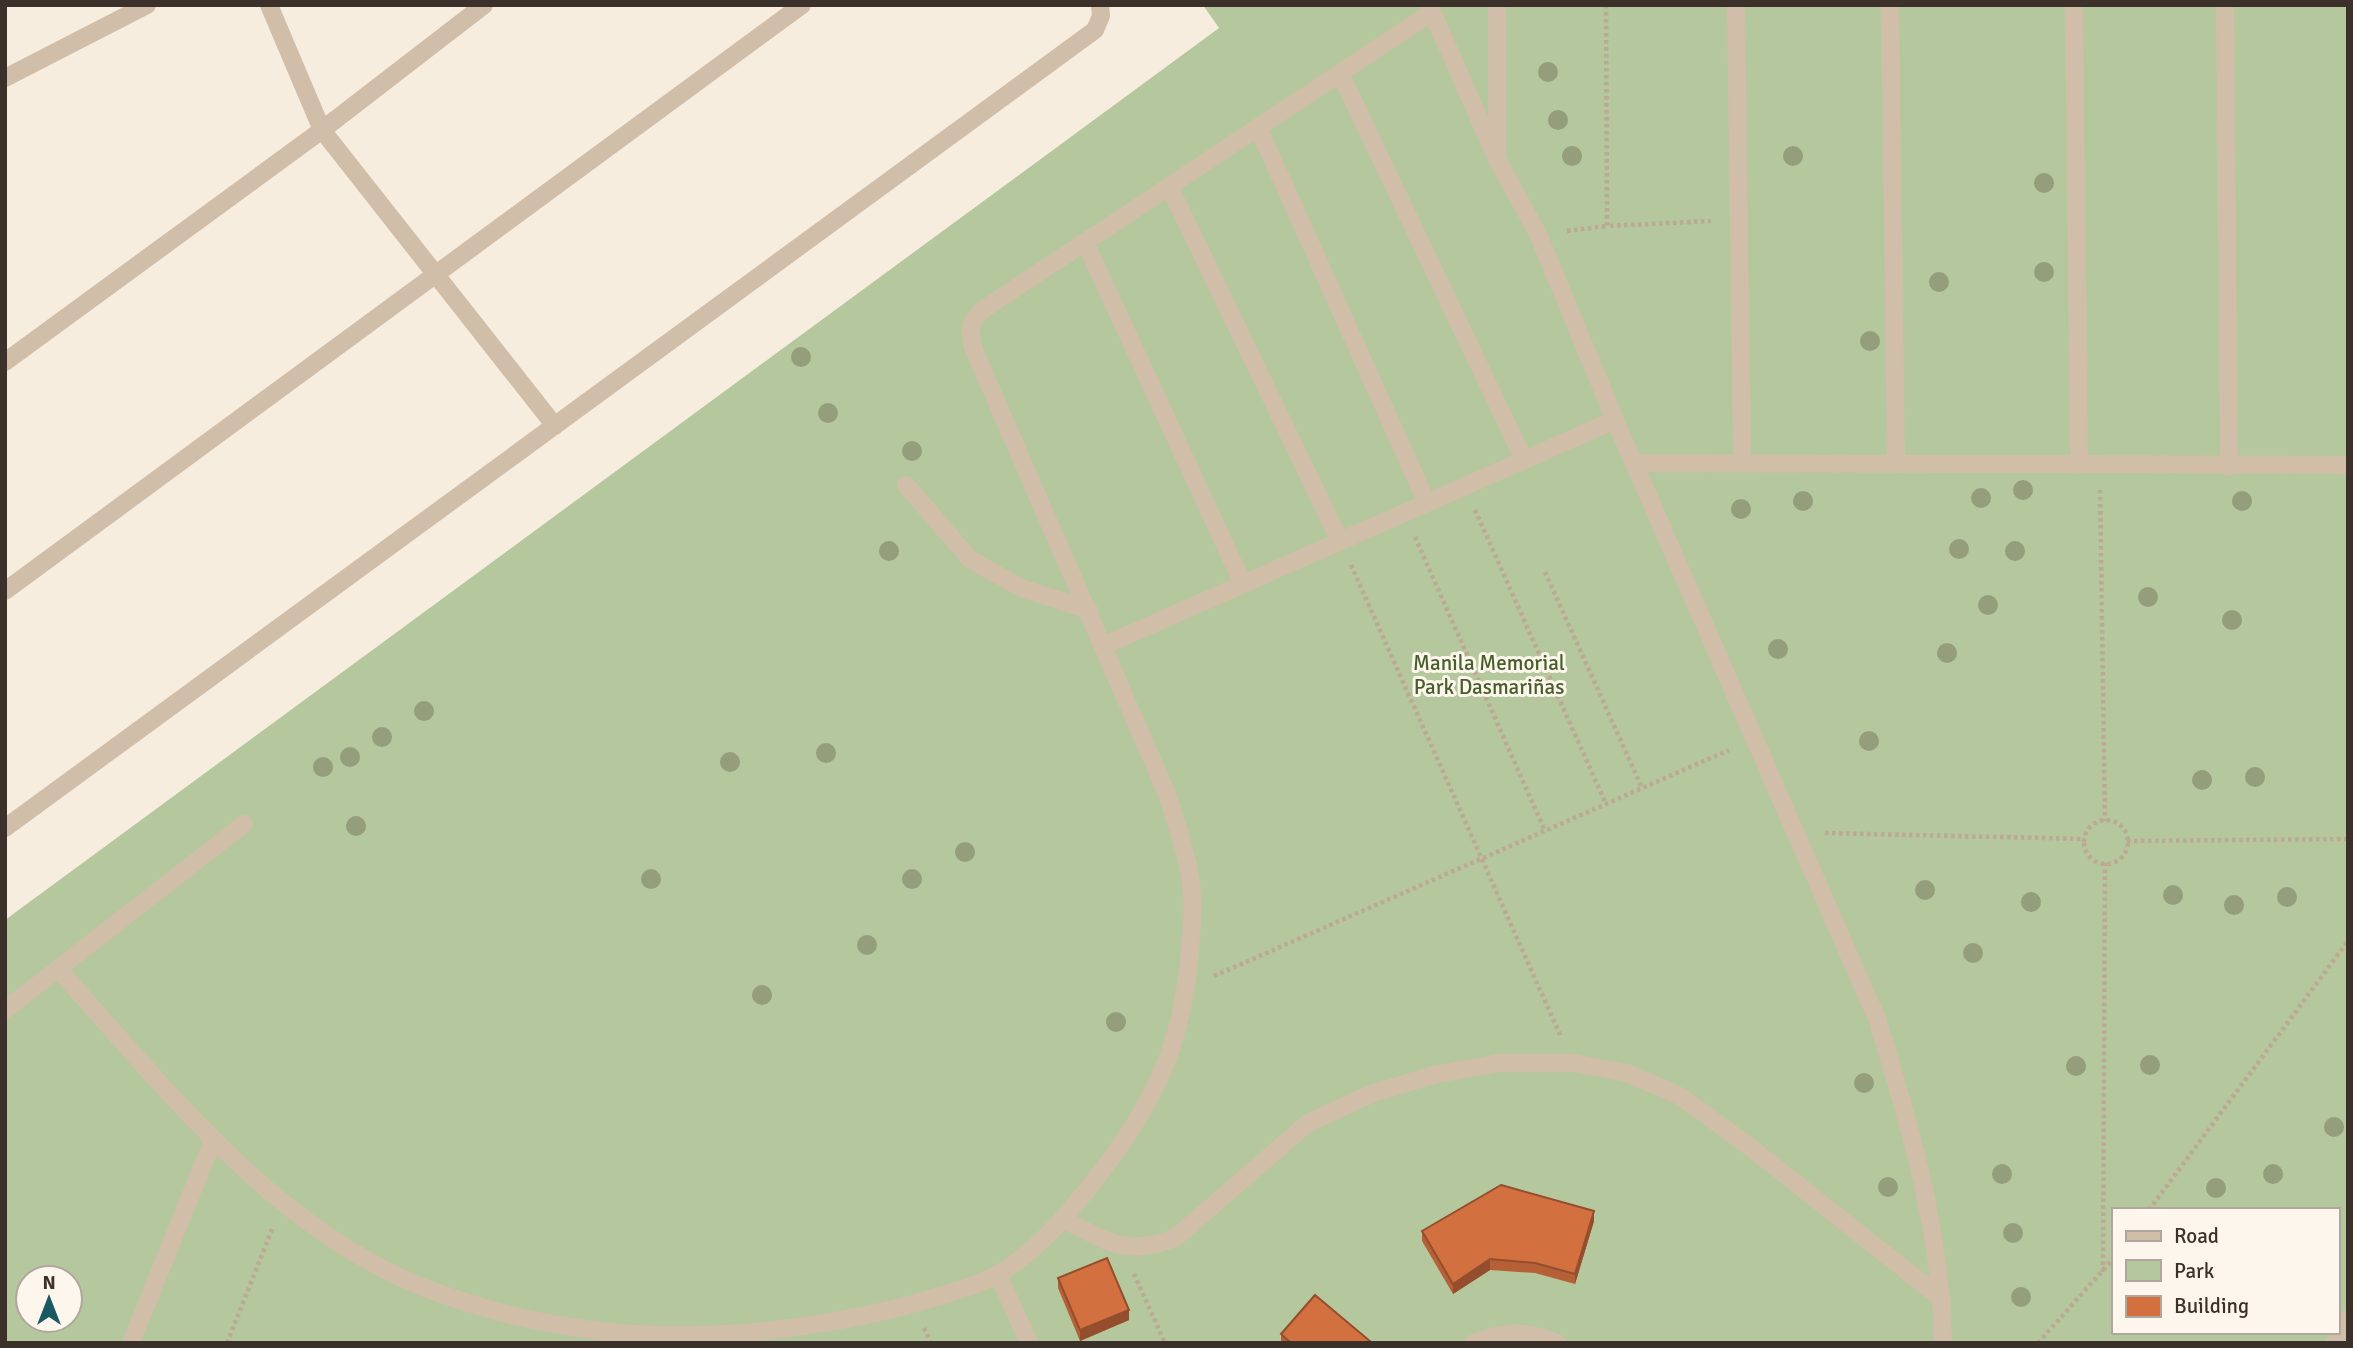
<svg xmlns="http://www.w3.org/2000/svg" width="2353" height="1348" font-family="Signika,sans-serif">
<rect width="100%" height="100%" fill="#f6eddf"/>
<path fill="#b5c79d" fill-rule="evenodd" d="M1203 5H2348V1343H5V920L1219 28ZM2113 1210H2337V1332H2113ZM28 1278H70V1320H28Z"/>
<g fill="none" stroke-linecap="round" stroke-linejoin="round">
<path stroke="#bca893" stroke-width="4.5" stroke-dasharray="3.5 3.5" stroke-linecap="butt" d="M1606 5 1607 226 1711 221
M1567 231 1607 226
M2100 490 2105 821
M1475 510 1606 804
M1415 537 1545 831
M1351 565 1561 1037
M1545 572 1642 788
M2084 842a22 22 0 1 1 44 0a22 22 0 1 1-44 0Z
M1825 833 2085 839
M2127 841 2348 839
M1214 976 1729 750
M2149 1210 2348 941
M2103 1272 2105 863
M1134 1274 1165 1343
M924 1328 931 1343
M227 1343 273 1227
M2038 1343 2113 1259"/>
<path stroke="#d0bea9" stroke-width="18" d="M269 5 322 130 555 426
M1429 5 1497 159 1538 234 1615 420 1877 1019C1910 1125 1941 1231 1943 1343
M1497 5V152
M1736 5 1742 461
M1890 5 1896 463
M2074 5 2079 465
M2225 5 2229 467
M1340 73 1524 460
M5 78 147 5
M1258 127 1427 503
M1169 186 1340 541
M1085 242 1243 584
M5 362 322 130 484 5
M1635 463 2348 465
M906 485 970 559 1021 588 1089 610
M5 591 802 5
M1105 645 1615 420
M5 828 1095 30 1101 16 1100 5
M58 969C163 1085 263 1216 410 1282 571 1348 730 1348 898 1308 925 1300 974 1288 998 1274 1035 1253 1072 1210 1097 1177 1155 1103 1184 1041 1190 947 1192 928 1194 908 1192 889 1188 857 1177 826 1167 794L974 350C969 332 968 324 981 311L1432 12
M5 1010 244 824
M1064 1220C1110 1242 1124 1257 1175 1238L1308 1123 1371 1094 1433 1075 1498 1063H1573L1627 1073 1680 1096 1750 1147 1942 1299
M998 1274 1029 1343
M131 1343 213 1140
M1474 1343C1503 1331 1527 1330 1557 1343
M2335 1343 2348 1319"/>
</g>
<g fill="#959e7b">
<circle cx="1548" cy="72" r="10"/>
<circle cx="1558" cy="120" r="10"/>
<circle cx="1572" cy="156" r="10"/>
<circle cx="1793" cy="156" r="10"/>
<circle cx="2044" cy="183" r="10"/>
<circle cx="2044" cy="272" r="10"/>
<circle cx="1939" cy="282" r="10"/>
<circle cx="1870" cy="341" r="10"/>
<circle cx="801" cy="357" r="10"/>
<circle cx="828" cy="413" r="10"/>
<circle cx="912" cy="451" r="10"/>
<circle cx="2023" cy="490" r="10"/>
<circle cx="1981" cy="498" r="10"/>
<circle cx="1803" cy="501" r="10"/>
<circle cx="2242" cy="501" r="10"/>
<circle cx="1741" cy="509" r="10"/>
<circle cx="1959" cy="549" r="10"/>
<circle cx="889" cy="551" r="10"/>
<circle cx="2015" cy="551" r="10"/>
<circle cx="2148" cy="597" r="10"/>
<circle cx="1988" cy="605" r="10"/>
<circle cx="2232" cy="620" r="10"/>
<circle cx="1778" cy="649" r="10"/>
<circle cx="1947" cy="653" r="10"/>
<circle cx="424" cy="711" r="10"/>
<circle cx="382" cy="737" r="10"/>
<circle cx="1869" cy="741" r="10"/>
<circle cx="826" cy="753" r="10"/>
<circle cx="350" cy="757" r="10"/>
<circle cx="730" cy="762" r="10"/>
<circle cx="323" cy="767" r="10"/>
<circle cx="2255" cy="777" r="10"/>
<circle cx="2202" cy="780" r="10"/>
<circle cx="356" cy="826" r="10"/>
<circle cx="965" cy="852" r="10"/>
<circle cx="651" cy="879" r="10"/>
<circle cx="912" cy="879" r="10"/>
<circle cx="1925" cy="890" r="10"/>
<circle cx="2173" cy="895" r="10"/>
<circle cx="2287" cy="897" r="10"/>
<circle cx="2031" cy="902" r="10"/>
<circle cx="2234" cy="905" r="10"/>
<circle cx="867" cy="945" r="10"/>
<circle cx="1973" cy="953" r="10"/>
<circle cx="762" cy="995" r="10"/>
<circle cx="1116" cy="1022" r="10"/>
<circle cx="2150" cy="1065" r="10"/>
<circle cx="2076" cy="1066" r="10"/>
<circle cx="1864" cy="1083" r="10"/>
<circle cx="2334" cy="1127" r="10"/>
<circle cx="2002" cy="1174" r="10"/>
<circle cx="2273" cy="1174" r="10"/>
<circle cx="1888" cy="1187" r="10"/>
<circle cx="2216" cy="1188" r="10"/>
<circle cx="2013" cy="1233" r="10"/>
<circle cx="2021" cy="1297" r="10"/>
</g>
<path fill="#b56037" d="M1594 1221 1575 1284 1535 1273 1490 1270 1453 1294 1422 1241V1231Z
M1058 1278 1129 1320 1080 1341 1058 1288Z
M1281 1334 1371 1343H1281Z"/>
<path fill="#944e2d" d="M1594 1211V1221L1575 1284V1274Z
M1490 1259V1270L1453 1294V1284Z
M1129 1310V1320L1080 1341V1330Z"/>
<path fill="#d37040" stroke="#944e2d" stroke-width="2" d="M1501 1185 1594 1211 1575 1274 1535 1263 1490 1259 1453 1284 1422 1231Z
M1107 1258 1129 1310 1080 1330 1058 1278Z
M1315 1295 1371 1342 1370 1343H1291L1281 1334Z"/>
<g text-anchor="middle" stroke-width="6" stroke-linejoin="round" paint-order="stroke">
<g font-size="21" fill="#465e2a" stroke="#fcf6ed">
<text x="1489" y="670">Manila Memorial<tspan x="1489" dy="24">Park Dasmariñas</tspan></text>
</g>
</g>
<rect width="2353" height="1348" fill="none" stroke="#3c312a" stroke-width="14"/>
<rect x="2112" y="1208" width="228" height="126" fill="#fcf6ed" stroke="#afa79f" stroke-width="2"/>
<rect x="2126" y="1231" width="35" height="10" fill="#d0bea9" stroke="#afa79f" stroke-width="2"/>
<text x="2174" y="1243" font-size="21" fill="#3c312a">Road</text>
<rect x="2126" y="1260" width="35" height="21" fill="#b5c79d" stroke="#afa79f" stroke-width="2"/>
<text x="2174" y="1278" font-size="21" fill="#3c312a">Park</text>
<rect x="2126" y="1296" width="35" height="21" fill="#d37040" stroke="#afa79f" stroke-width="2"/>
<text x="2174" y="1313" font-size="21" fill="#3c312a">Building</text>
<g transform="translate(49 1299)"><circle r="33" fill="#fcf6ed" stroke="#afa79f" stroke-width="2"/>
<path d="M0-5L12 26L0 18L-12 26Z" fill="#1a5863"/>
<text y="-10" font-size="19" font-weight="bold" text-anchor="middle" fill="#3c312a">N</text>
</g>
</svg>
